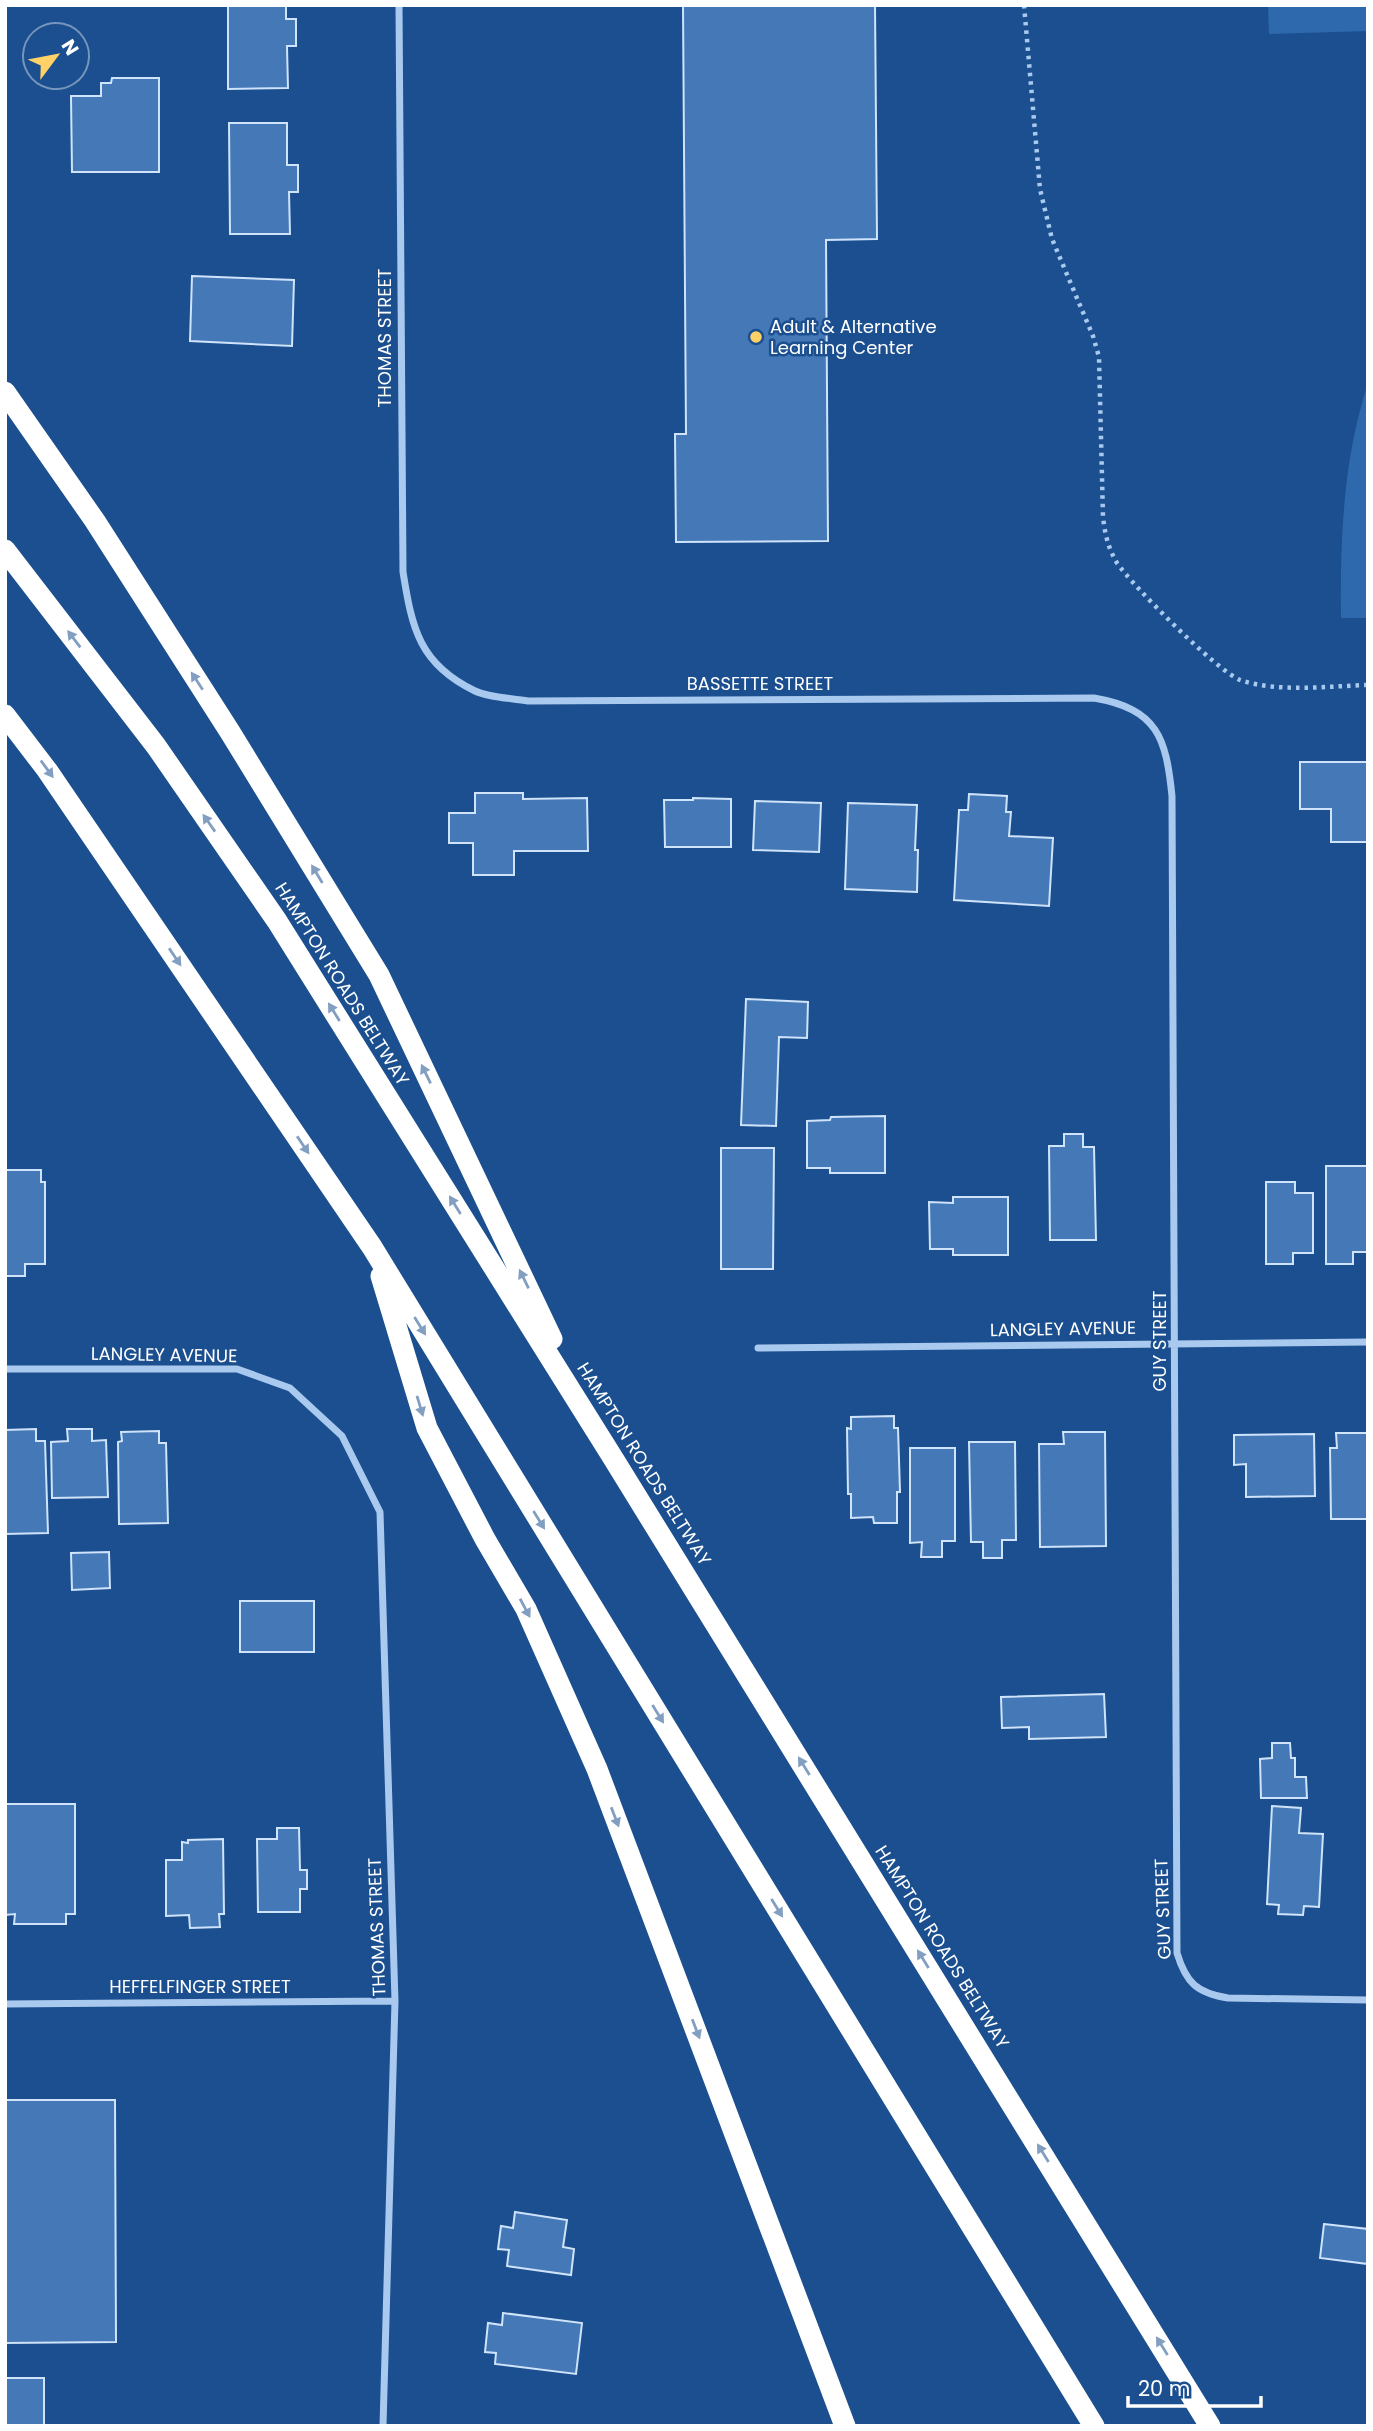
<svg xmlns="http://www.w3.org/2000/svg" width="1373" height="2431" font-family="Poppins,sans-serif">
<rect width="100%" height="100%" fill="#1b4f8f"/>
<path fill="#2e69ad" d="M1268 5H1368V31L1269 34Z
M1368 383V618H1341C1340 539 1343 460 1368 383Z"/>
<path fill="#4478b7" stroke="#cfe3fa" stroke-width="2" d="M228 5H286V19H296V46H287L288 88 228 89Z
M683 5H875L877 239 826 240 828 541 676 542 675 434H686Z
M112 78H159V172H72L71 96H101V83H111Z
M229 123H287V165H298V192H289L290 234H230Z
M192 276 294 280 292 346 190 341Z
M1300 762H1368V842H1331V809H1300Z
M475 793H523V799L587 798 588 851H514V875H473V843H449V813H475Z
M969 794 1007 796 1006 812H1011L1009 836 1053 838 1049 906 954 900 959 810H968Z
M693 798 731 799V847H665L664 800H693Z
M755 801 821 803 819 852 753 850Z
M848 803 917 805 915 850H918L917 892 845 889Z
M746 999 808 1002 807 1038 779 1037 776 1126 741 1125Z
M885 1116V1173H830V1168H807V1121L830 1120 831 1117Z
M1064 1134H1083V1147H1094L1096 1240H1050L1049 1146H1064Z
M721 1148H774L773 1269H721Z
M1326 1166H1368V1252H1353V1264H1326Z
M5 1170H41V1182H45V1264H25V1276H5Z
M1266 1182H1295V1193H1313V1253H1293V1264H1266Z
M953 1197H1008V1255H953V1249H930L929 1202 953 1203Z
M894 1416V1428H898L900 1492H897V1523H874L873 1517 851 1518V1494H848L847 1428 851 1429V1417Z
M36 1429V1441H45L48 1533 5 1534V1430Z
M67 1429H92V1441L106 1440 108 1497 52 1498 51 1442 68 1441Z
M159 1431V1443H166L168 1523 119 1524 118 1442 122 1441 121 1432Z
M1063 1432H1105L1106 1546 1040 1547 1039 1444H1064Z
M1336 1433H1368V1519H1331L1330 1448H1337Z
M1314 1434 1315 1496 1246 1497V1464L1234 1465V1435Z
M969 1442H1015L1016 1540H1002V1558H983V1542H971Z
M910 1448H955V1541H942V1557H921L922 1542 910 1543Z
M109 1552 110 1588 72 1590 71 1553Z
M240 1601H314V1652H240Z
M1104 1694 1106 1737 1029 1739V1727L1002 1728 1001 1697Z
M1272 1743H1290L1291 1758H1295V1777H1306L1307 1798H1261L1260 1759 1272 1758Z
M6 1804H75V1914H66V1924H14L15 1914 5 1915Z
M1272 1806 1301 1808 1299 1833 1323 1834 1319 1907 1304 1906 1303 1915 1278 1914 1279 1905 1267 1904Z
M277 1828H299L300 1870H307V1889H300V1912H258L257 1839H277Z
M223 1839 224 1914H219L220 1927 190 1928 189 1915 166 1916V1860H182V1842L188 1843V1840Z
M5 2100H115L116 2342 5 2343Z
M515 2212 567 2220 563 2247 574 2249 571 2275 507 2266 509 2250 498 2249 501 2226 513 2228Z
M1324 2224 1368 2229V2264L1320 2258Z
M503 2313 582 2323 576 2374 495 2364 496 2353 485 2352 488 2323 502 2325Z
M5 2378H44V2426H5Z"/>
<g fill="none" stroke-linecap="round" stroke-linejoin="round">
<path stroke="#a9c9ee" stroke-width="4.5" stroke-dasharray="3.5 5" stroke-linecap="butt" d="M1024 5 1040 189 1052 239 1093 336 1099 357 1103 517C1105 534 1108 548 1117 563 1132 585 1217 671 1240 680 1278 693 1328 686 1368 685"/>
<path stroke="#a9c9ee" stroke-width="7" d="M399 5 403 572C412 628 419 664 475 691 490 698 512 698 528 701L1094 698C1158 709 1166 738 1172 796L1177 1953C1186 1983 1197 1993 1228 1998L1368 2000
M758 1348 1368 1342
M5 1369H237L290 1388 342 1436 380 1512 395 2001 383 2426
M5 2004 395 2001"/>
<path stroke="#fff" stroke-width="21" d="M5 392 95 521 230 732 379 975 552 1339
M5 550 156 746 277 921 613 1458 1210 2426
M5 715 47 770 372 1247 1094 2426
M381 1276 427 1428 485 1539 526 1609 597 1769 845 2426"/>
</g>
<defs><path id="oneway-solid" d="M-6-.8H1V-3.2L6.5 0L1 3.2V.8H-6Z" transform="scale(1.75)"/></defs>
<g fill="#829ec1">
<use href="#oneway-solid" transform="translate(74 639) rotate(-127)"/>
<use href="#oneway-solid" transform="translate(197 681) rotate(-123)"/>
<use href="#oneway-solid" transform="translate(47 769) rotate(54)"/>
<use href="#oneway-solid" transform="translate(209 823) rotate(-125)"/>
<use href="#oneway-solid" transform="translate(317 874) rotate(-121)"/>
<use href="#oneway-solid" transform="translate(175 957) rotate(56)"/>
<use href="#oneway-solid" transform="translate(334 1012) rotate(-122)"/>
<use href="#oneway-solid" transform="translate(426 1074) rotate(-116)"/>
<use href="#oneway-solid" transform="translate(303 1145) rotate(56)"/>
<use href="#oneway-solid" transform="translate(455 1205) rotate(-122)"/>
<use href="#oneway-solid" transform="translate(524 1279) rotate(-116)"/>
<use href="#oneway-solid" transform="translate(420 1326) rotate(58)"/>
<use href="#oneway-solid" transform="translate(420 1406) rotate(73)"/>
<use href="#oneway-solid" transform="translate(539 1520) rotate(58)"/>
<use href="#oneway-solid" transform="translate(525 1608) rotate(62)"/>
<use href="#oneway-solid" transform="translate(658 1714) rotate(58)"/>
<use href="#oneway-solid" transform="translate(804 1766) rotate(-122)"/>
<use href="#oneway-solid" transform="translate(615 1817) rotate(69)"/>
<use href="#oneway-solid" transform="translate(777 1908) rotate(58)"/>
<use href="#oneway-solid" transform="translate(923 1959) rotate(-122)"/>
<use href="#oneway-solid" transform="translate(696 2029) rotate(69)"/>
<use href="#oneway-solid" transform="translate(1043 2153) rotate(-122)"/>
<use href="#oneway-solid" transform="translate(1162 2346) rotate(-122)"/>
</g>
<circle fill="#ffd166" stroke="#1b4f8f" stroke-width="2.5" cx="756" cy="337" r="7"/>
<g text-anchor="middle" stroke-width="5" stroke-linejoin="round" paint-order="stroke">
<g font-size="18" fill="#fff" stroke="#1b4f8f" text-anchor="start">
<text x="770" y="333">Adult &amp; Alternative<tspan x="770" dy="21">Learning Center</tspan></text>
</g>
<g font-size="18" fill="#fff" stroke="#1b4f8f">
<text transform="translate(385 338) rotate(-90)" y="6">THOMAS STREET</text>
<text x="760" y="690">BASSETTE STREET</text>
<text transform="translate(342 984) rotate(58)" y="6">HAMPTON ROADS BELTWAY</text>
<text transform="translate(1063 1329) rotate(-1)" y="6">LANGLEY AVENUE</text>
<text transform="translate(1160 1341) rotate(-90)" y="6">GUY STREET</text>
<text transform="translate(164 1355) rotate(1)" y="6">LANGLEY AVENUE</text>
<text transform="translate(644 1464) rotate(58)" y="6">HAMPTON ROADS BELTWAY</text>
<text transform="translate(1163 1909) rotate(-92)" y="6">GUY STREET</text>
<text transform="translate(377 1927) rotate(-92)" y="6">THOMAS STREET</text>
<text transform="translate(942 1947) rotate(58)" y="6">HAMPTON ROADS BELTWAY</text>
<text x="200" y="1993">HEFFELFINGER STREET</text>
</g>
</g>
<rect width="1373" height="2431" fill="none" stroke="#ffffff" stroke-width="14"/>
<g transform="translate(56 56) rotate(58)"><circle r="33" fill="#1b4f8f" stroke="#7695bc" stroke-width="2"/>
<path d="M0-5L12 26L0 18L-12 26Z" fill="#ffd166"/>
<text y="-10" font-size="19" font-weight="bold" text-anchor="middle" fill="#ffffff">N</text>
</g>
<path d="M1128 2396v10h133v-10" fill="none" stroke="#ffffff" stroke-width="3.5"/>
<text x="1138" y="2396" font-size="21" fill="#ffffff" stroke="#1b4f8f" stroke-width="5" paint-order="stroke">20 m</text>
</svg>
